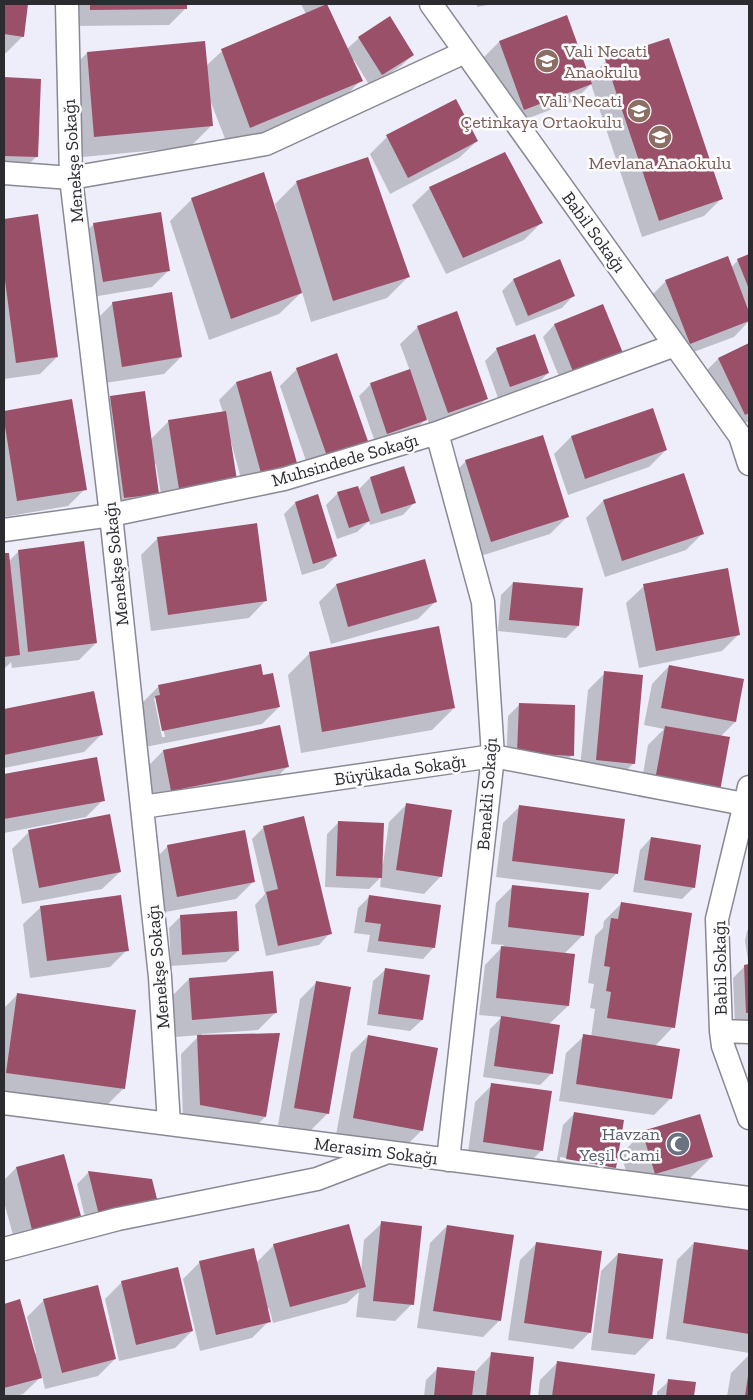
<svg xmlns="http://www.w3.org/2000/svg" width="753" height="1400" font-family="'Zilla Slab',serif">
<rect width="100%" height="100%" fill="#eeeefa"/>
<path fill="#0003" fill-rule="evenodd" d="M4 4H27L23 36 6 53H4Z
M74 4H185L186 8 169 25 74 26Z
M301 4H329L326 5 347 49 359 38 413 55 401 66 370 86 354 60H352L361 80 340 102 229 149 210 100 212 125 190 147 72 158 65 75 87 53 206 66 222 51 306 14Z
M477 4H493L477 7Z
M499 42 589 78 606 61 721 199 704 216 642 237 591 84 574 101 507 126 482 59Z
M4 78 40 80 36 157 19 174 4 173Z
M455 101 477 141 459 158 390 194 370 154 387 137Z
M505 153 541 223 524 240 446 274 412 205 430 188Z
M297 182 408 277 387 298 311 322 302 292 279 314 209 340 170 221 192 199 275 212 277 211 275 204Z
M37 215 57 357 40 374 4 379V220Z
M94 224 169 270 152 287 86 298 77 241Z
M749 256V309L747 310 749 321 734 337 672 360 649 298 666 281 731 268 738 260Z
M513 280 573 296 562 308 516 326 502 291Z
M113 303 181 357 164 374 105 383 96 320Z
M603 306 622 353 562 384 543 337 554 325Z
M418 327 487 398 469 415 431 429 427 418 414 431 376 445 359 396 371 384 410 371 400 344Z
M749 345V421L727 432 701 376 718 359Z
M497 349 548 373 536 385 498 398 485 361Z
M297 369 368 444 311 475 280 386Z
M270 373 296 462 279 479 244 489 231 442 229 443 235 480 163 506 156 464H154L158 493 107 515 94 414 111 397 151 439 169 421 223 412 219 400 236 383Z
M71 401 85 489 68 506 4 517V412Z
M652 409 666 450 649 467 568 495 554 454 571 437Z
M466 461 567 517 550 534 474 558 449 478Z
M683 474 703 533 686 550 605 577 586 518 603 501Z
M370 478 414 503 403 515 370 525 369 521 357 532 337 539 326 505 338 493 358 490Z
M295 503 336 556 324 568 302 575 284 514Z
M158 538 266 600 249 618 151 631 141 555Z
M18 552 96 643 79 660 12 668 11 662 4 669V555L8 554 9 561Z
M513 583 578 626 566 638 498 631 501 595Z
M336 585 435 602 418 619 331 644 319 602Z
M644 586 739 634 722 651 639 668 626 603Z
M310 653 454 708 432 730 301 753 288 675Z
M669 666 735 722 720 737 702 807 639 797 648 745 664 729 644 725 652 684Z
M605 673 634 763 617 780 579 777 588 690Z
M262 677 279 707 262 724 145 747 139 714 143 710 142 703 159 686ZM154 698H157L165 737H162Z
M93 692 101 735 84 752 4 768V711Z
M520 704 572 755 561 767 506 764 508 716Z
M163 751 287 767 270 784 154 807 146 768Z
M96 758 103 800 86 817 4 833V775Z
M406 805 441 876 424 894 380 887 381 877 369 889 325 887 327 834 339 822 383 864 389 822Z
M520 806 617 873 600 890 496 877 503 823Z
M264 827 330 933 319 945 266 956 255 905 265 894 252 839Z
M29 832 120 872 102 889 22 904 12 849Z
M651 838 693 888 682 899 633 892 640 850Z
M168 846 253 882 236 899 160 913 151 863Z
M513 886 583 935 564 954 568 1006 549 1024 552 1073 540 1085 483 1077 490 1029 502 1017 479 1015 485 965 504 945 491 944 496 903Z
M369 897 434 947 423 959 367 952 370 935 354 933 358 908Z
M621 904 673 1027 655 1046 671 1098 654 1115 559 1101 566 1053 584 1036 591 1037 595 1009 590 1008 594 984 588 983 595 936 603 928 604 921Z
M41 907 127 950 110 967 30 978 23 924Z
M181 916 238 951 226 962 171 966 169 928Z
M749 929V960H748L745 941 747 931Z
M745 966H749V1024L735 1025 733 978Z
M385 970 422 1020 410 1031 367 1025 373 981Z
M189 979 275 1013 258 1030 201 1034 265 1117 248 1134 183 1122 181 1054 200 1035 175 1037 172 996Z
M317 982 328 1113 311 1130 278 1125 300 999Z
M17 995 123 1089 102 1110 4 1097V1008Z
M368 1036 422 1130 405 1147 336 1135 351 1053Z
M492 1085 542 1150 525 1167 467 1159 475 1102Z
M575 1113 615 1167 604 1179 555 1171 563 1125ZM560 1157 608 1165V1168L560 1160Z
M643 1132 712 1157 690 1178 633 1195 621 1154Z
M63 1155 79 1216 62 1233 16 1246 4 1202V1180L16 1168Z
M88 1173 151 1180 156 1199 144 1211 87 1225 77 1184Z
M382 1223 412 1304 395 1321 356 1317 359 1292 347 1303 273 1323 269 1308 267 1309 269 1321 252 1338 200 1351 183 1279 200 1262 256 1263 274 1245 361 1272 364 1240Z
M447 1226 500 1320 483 1337 417 1328 430 1243Z
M537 1243 590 1332 573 1349 508 1340 520 1260Z
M694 1243 749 1252V1353L666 1339 677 1260Z
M618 1254 652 1338 635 1355 591 1350 601 1271Z
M122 1282 192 1331 175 1348 119 1361 105 1299Z
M44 1300 115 1359 98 1376 45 1389 42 1376 23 1394 16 1396H4V1305L19 1301 34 1354 36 1353 27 1317Z
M492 1354 533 1358 529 1396H424L426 1380 438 1368 474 1373Z
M749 1355V1396H727L731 1373Z
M557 1363 653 1375 651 1396H538L540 1380Z
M669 1381 694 1383 693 1396H657V1392Z"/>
<path fill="#9b5069" d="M4 4H28L24 37 4 34Z
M90 4H187V9L90 10Z
M327 4 363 81 250 128 221 49Z
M567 15 592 84 524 110 499 41Z
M390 16 414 55 382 75 358 37Z
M669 38 723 199 659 221 605 59Z
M205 41 213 126 94 137 87 52Z
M4 77 41 79 38 157 4 156Z
M456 99 478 141 408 178 386 135Z
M505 152 543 223 463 258 429 187Z
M368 157 410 277 333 301 296 181Z
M264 172 302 293 231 319 191 198Z
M161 212 170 271 103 282 93 223Z
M38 214 58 357 16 363 4 273V219Z
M749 254V289L737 259Z
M728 256 749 312V321L690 344 665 280Z
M560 259 575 296 528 316 513 279Z
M172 292 182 357 122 367 112 302Z
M603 304 623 353 574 374 554 324Z
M457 311 488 399 448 413 417 326Z
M535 334 549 373 510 387 496 348Z
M749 343V413L745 415 718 358Z
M337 353 369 444 328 459 296 368Z
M410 369 427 420 387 434 370 383Z
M271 371 297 463 261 473 236 382Z
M145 391 159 494 124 498 110 396Z
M72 399 87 490 17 501 4 420V411Z
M653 408 667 450 585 479 571 436Z
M226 411 237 480 179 489 168 420Z
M543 435 569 517 491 542 465 460Z
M404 466 416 503 381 514 370 477Z
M684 473 704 534 622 561 603 500Z
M358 486 370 521 349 528 337 492Z
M318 494 337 556 313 564 295 502Z
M257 523 267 601 168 615 157 537Z
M84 541 97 643 28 652 18 550Z
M4 553H9L20 655 4 657Z
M425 559 437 602 348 627 336 584Z
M728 568 740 635 656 651 643 584Z
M513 582 583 588 579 626 509 620Z
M439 626 455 708 322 732 309 652Z
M261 664 263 675 273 673 280 707 162 731 155 696 160 695 158 685Z
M669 665 744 679 736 722 661 708Z
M604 671 643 675 635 764 596 760Z
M94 691 103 735 4 755V709Z
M519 703 575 705 574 756 517 753Z
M280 725 289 767 171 791 163 750Z
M665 726 730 737 720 791 655 780Z
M97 757 105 801 4 819V774Z
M406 803 452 810 442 877 396 870Z
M519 805 625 819 618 874 512 861Z
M110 814 121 872 39 888 28 830Z
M304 816 332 934 278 946 266 892 278 889 263 826Z
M338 821 384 823 382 878 336 876Z
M245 830 255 882 177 897 167 845Z
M651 837 701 845 695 888 644 880Z
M512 885 589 893 584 936 508 927Z
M121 895 129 951 47 961 40 906Z
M369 895 441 905 435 948 378 941 381 924 365 922Z
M621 902 692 913 675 1028 607 1018 611 992 606 991 610 967 604 966 611 918 618 919Z
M237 911 239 951 182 955 180 915Z
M501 946 575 954 569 1006 496 998Z
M749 964V1013H746L744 965Z
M385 968 430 975 423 1020 378 1014Z
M273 971 277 1013 192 1020 189 978Z
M316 981 351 987 329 1114 294 1108Z
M17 993 136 1010 125 1089 6 1073Z
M501 1016 560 1025 553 1074 494 1066Z
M280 1033 266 1117 200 1105 197 1035Z
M583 1034 680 1049 672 1099 576 1084Z
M368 1035 438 1048 423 1131 353 1118Z
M491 1083 552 1091 543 1151 483 1142Z
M574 1112 624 1120 616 1168 566 1159Z
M700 1114 713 1157 655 1174 642 1131Z
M64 1154 81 1216 32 1230 16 1167Z
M88 1171 152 1179 157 1199 99 1215Z
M381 1221 422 1226 414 1305 373 1301Z
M349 1224 366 1287 290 1307 273 1244Z
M447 1225 514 1235 501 1321 433 1311Z
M536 1242 602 1251 591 1333 524 1323Z
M694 1242 749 1250V1334L683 1323Z
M254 1248 271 1322 216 1335 199 1261Z
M618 1253 663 1259 653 1339 608 1333Z
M178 1267 193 1331 136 1345 121 1281Z
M98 1285 116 1359 62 1373 43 1299Z
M20 1299 42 1378 4 1388V1304Z
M491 1352 534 1357 530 1396H486Z
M557 1361 655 1374 652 1396H552Z
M437 1367 475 1371 472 1396H434Z
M748 1376 749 1396H745Z
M668 1379 696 1382 694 1396H666Z"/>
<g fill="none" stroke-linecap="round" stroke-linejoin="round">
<g stroke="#898994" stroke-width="25">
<path id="minor" d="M67 4 71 178 111 515 160 977 169 1124
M431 4 740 436 749 464
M4 173 71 178 266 144 465 52
M437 433 483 602 493 756 448 1160
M4 530 111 515 284 479 437 433 675 345
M749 787 717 919 721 1031 723 1046 749 1118
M142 807 493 756 744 804
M721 1031 749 1032
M4 1103 749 1198
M4 1249 118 1219 317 1179 385 1153"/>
</g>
<use href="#minor" stroke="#fff" stroke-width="22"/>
</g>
<defs>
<g id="school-disc" transform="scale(1.25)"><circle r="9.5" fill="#8d6e63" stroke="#fcfcfe"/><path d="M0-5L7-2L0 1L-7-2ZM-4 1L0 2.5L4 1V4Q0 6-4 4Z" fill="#fff"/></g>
<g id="mosque-disc" transform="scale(1.25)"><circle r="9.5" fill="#6b7280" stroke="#fcfcfe"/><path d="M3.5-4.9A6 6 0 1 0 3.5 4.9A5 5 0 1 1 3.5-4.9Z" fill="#fff"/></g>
</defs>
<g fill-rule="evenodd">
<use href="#school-disc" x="547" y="61"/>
<use href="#school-disc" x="639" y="111"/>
<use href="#school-disc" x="660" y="137"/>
<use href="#mosque-disc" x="678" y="1144"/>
</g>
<g text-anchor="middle" stroke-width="5" stroke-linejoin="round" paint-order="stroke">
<g font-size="18" fill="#785e54" stroke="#fcfcfe" text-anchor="start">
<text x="564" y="57">Vali Necati<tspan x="564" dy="21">Anaokulu</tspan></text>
<text x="622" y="107" text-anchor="end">Vali Necati<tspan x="622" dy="21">Çetinkaya Ortaokulu</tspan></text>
<text x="660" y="169" text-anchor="middle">Mevlana Anaokulu</text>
</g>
<g font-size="18" fill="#2c2c30" stroke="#fcfcfe">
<text transform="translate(73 161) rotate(-94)" y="6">Menekşe Sokağı</text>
<text transform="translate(594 232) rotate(54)" y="6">Babil Sokağı</text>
<text transform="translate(345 460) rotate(-16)" y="6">Muhsindede Sokağı</text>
<text transform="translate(116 564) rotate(-96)" y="6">Menekşe Sokağı</text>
<text transform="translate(400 770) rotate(-8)" y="6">Büyükada Sokağı</text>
<text transform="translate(487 794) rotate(-86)" y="6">Benekli Sokağı</text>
<text transform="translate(158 967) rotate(-95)" y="6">Menekşe Sokağı</text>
<text transform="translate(720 968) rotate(-91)" y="6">Babil Sokağı</text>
<text transform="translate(376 1151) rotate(7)" y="6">Merasim Sokağı</text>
</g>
<g font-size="18" fill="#5b616d" stroke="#fcfcfe" text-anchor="end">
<text x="660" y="1140">Havzan<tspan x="660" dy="21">Yeşil Cami</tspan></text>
</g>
</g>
<rect width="753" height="1400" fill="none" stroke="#2c2c30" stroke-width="10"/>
</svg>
